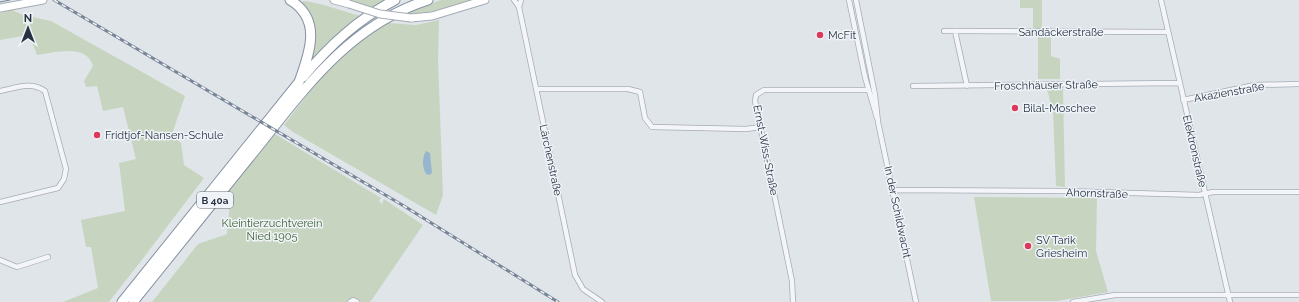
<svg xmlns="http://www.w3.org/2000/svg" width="1299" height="302" font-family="Raleway,sans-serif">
<rect width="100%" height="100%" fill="#e0e5ea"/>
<path fill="#c7d5c0" d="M350 0H386L372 8Z
M441 0H474L431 13 400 14Z
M1020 0H1042V28L1051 37V56L1060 59V79H1038V37L1033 27V8H1020Z
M306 1 324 5 360 16 328 42 310 63 314 44 297 2Z
M12 10 23 15 51 21 185 96 172 134 181 143 184 165 204 178 141 261 109 302H63L98 288 91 247H86L81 220 125 211 119 163 136 159 123 107 103 111 97 86 86 87 84 81 93 66C86 43 55 53 37 55L29 35 0 40V13Z
M439 20 438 59 443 195 436 215 293 132 284 125 325 72 371 31 389 23 416 25Z
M1047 89H1063L1065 187 1056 186 1053 112Z
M275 134 381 198 379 201 382 204 384 199 423 225 373 298 370 302H152L198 244 227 234 230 201 227 194Z
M974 197 1097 198 1096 251 1108 292 1057 301H991Z"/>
<path fill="#97b5ce" d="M426 151 430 153 432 173 429 175 426 174C422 168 422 157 426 151Z"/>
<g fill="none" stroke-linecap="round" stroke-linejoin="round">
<g stroke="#a5acb5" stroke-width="6">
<path id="street" d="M514 0 519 7
M521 0 519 7 575 275 583 289 602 302
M849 0 865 77 877 118
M856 0 875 95 878 122 916 302
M1161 0 1230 302
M944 31 1168 32
M955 31 967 86
M913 86 1179 83
M536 89H628L640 92 645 118 652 127 746 129 761 127
M0 91C16 88 31 81 45 91L66 169 64 179 58 188 0 202
M1183 100 1255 85 1299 84
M894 190 1064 191 1199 195 1213 192H1299
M0 260 17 267 48 257
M350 302 353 300 357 302
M793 302 792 281 755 101 756 95 764 90H869
M1073 302 1115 295H1299"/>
</g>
<g stroke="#a5acb5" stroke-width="9">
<path id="secondary" d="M334 0 349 4
M0 8 43 0
M411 18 432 16 485 0"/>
</g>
<g stroke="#8693a3" stroke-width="11">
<path id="highway" d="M303 77C330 45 358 19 395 0
M122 302 299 82C309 54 323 20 290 0
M133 302C172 254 210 206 249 158 301 94 346 26 428 0"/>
</g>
<use href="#street" stroke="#f3f5f8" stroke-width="4.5"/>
<use href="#secondary" stroke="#fff" stroke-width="7"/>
<use href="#highway" stroke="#fff" stroke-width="9"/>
<path stroke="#788596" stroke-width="1" d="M0 2 10 0"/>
<g stroke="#788596" stroke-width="3">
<path id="rail" d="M54 0 404 206 558 302"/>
</g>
<use href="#rail" stroke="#f0f4f8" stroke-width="1.5" stroke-dasharray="4.5" stroke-linecap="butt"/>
<g stroke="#a5acb5" stroke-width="9" stroke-linecap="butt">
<path id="secondary-bridge" d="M349 4 380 14 411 18"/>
</g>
<use href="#secondary-bridge" stroke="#fff" stroke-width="7"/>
</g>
<g fill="#dc395c" stroke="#f0f4f8" stroke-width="1.5">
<circle cx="820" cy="35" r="4"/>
<circle cx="1015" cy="108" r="4"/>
<circle cx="97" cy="135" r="4"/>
<circle cx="1028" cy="246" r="4"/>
</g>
<g text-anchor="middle" stroke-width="3" stroke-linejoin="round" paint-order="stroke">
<rect fill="#f0f4f8" stroke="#636d7a" stroke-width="1" x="197" y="192" width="36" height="16" rx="3"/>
<g font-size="10" font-weight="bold" fill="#273344">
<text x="215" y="204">B 40a</text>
</g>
<g font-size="11" fill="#273344" stroke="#f0f4f8">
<text x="1061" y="36">Sandäckerstraße</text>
<text transform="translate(1046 85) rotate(-1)" y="4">Froschhäuser Straße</text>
<text transform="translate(1229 92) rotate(-10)" y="4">Akazienstraße</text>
<text transform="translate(766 150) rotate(79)" y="4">Ernst-Wiss-Straße</text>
<text transform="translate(1195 151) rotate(77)" y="4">Elektronstraße</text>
<text transform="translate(551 160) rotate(78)" y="4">Lärchenstraße</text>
<text transform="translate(1097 193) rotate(2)" y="4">Ahornstraße</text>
<text transform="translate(898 212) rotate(78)" y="4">In der Schildwacht</text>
</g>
<g font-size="11" fill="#273344" stroke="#f0f4f8" text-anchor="start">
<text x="828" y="39">McFit</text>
<text x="1023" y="112">Bilal-Moschee</text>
<text x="105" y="139">Fridtjof-Nansen-Schule</text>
<text x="1036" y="244">SV Tarik<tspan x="1036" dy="13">Griesheim</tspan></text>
</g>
<g font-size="11" fill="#3e6133" stroke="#f0f4f8">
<text x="272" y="227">Kleintierzuchtverein<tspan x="272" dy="13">Nied 1905</tspan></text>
</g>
</g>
<g transform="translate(28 28)" stroke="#f0f4f8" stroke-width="3" paint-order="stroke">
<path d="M0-3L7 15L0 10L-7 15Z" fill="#273344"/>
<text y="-6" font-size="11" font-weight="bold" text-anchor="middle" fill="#273344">N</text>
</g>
</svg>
